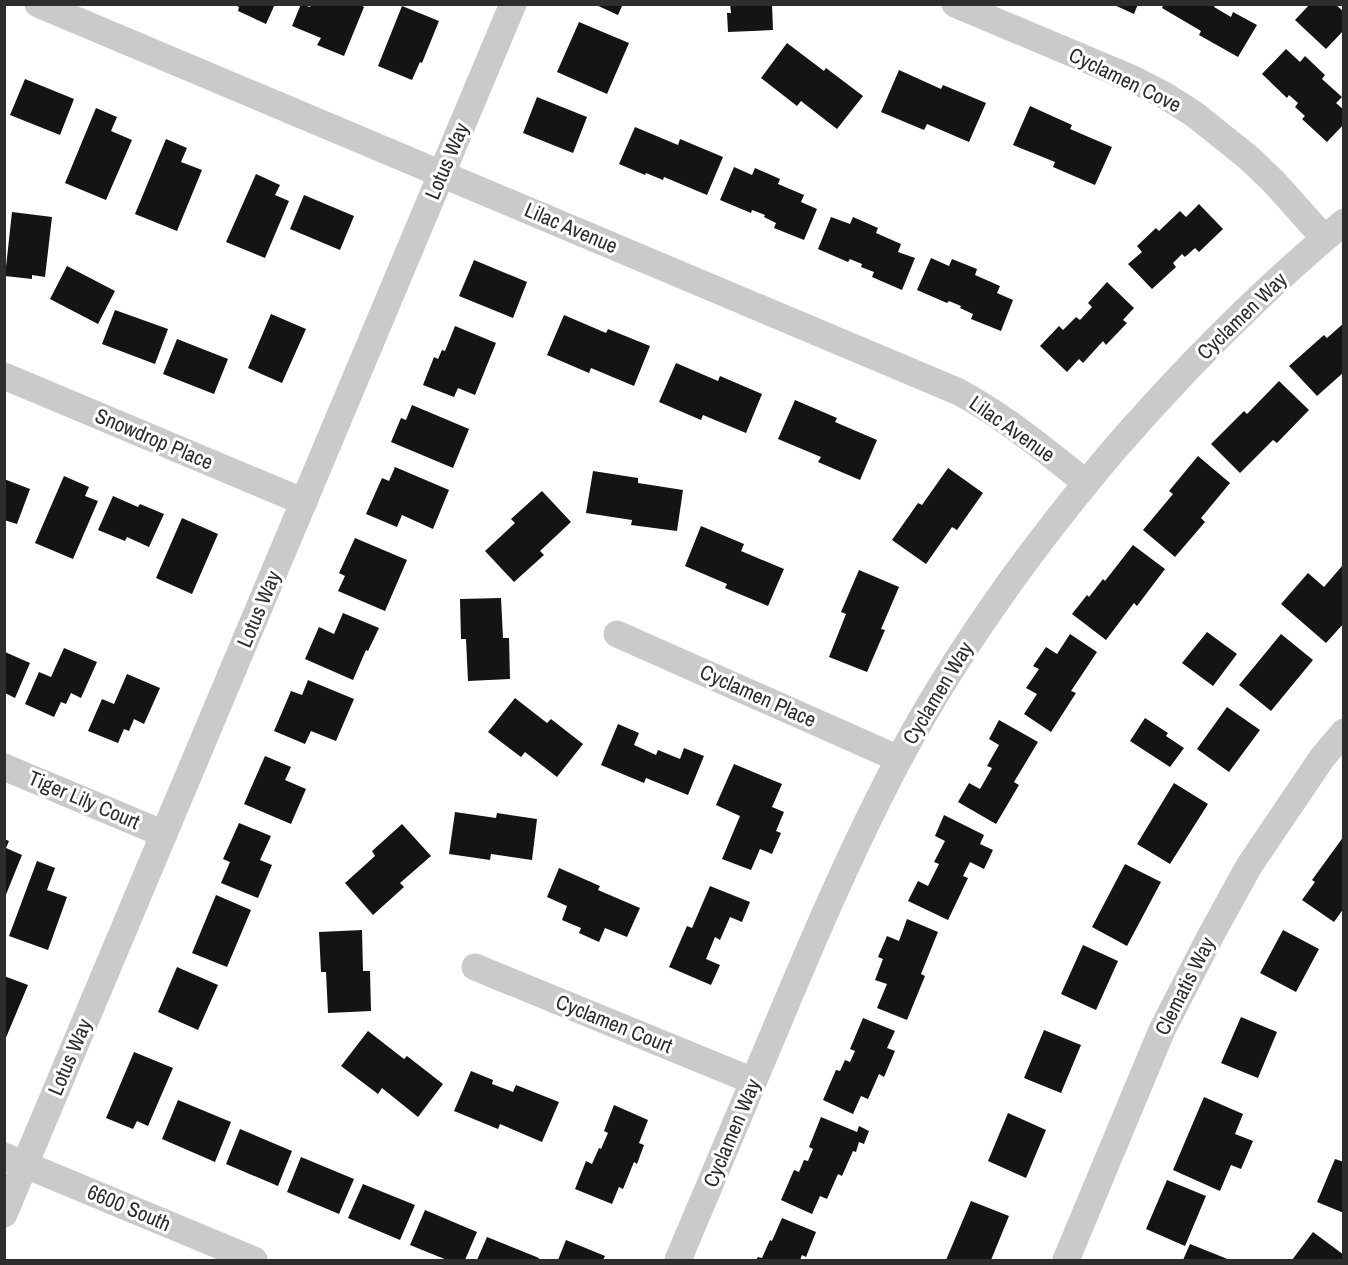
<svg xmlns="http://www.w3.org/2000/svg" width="1348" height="1265" font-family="'Archivo Narrow',sans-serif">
<rect width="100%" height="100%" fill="#fff"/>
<path fill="#141414" d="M232 4H275L266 24 238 11 239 7Z
M301 4 310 7 311 4H359L364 7 344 56 317 45 321 38 292 26Z
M594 4H623L618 15Z
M730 4H772L773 30 728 32 727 13H731Z
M1112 4H1138L1134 14Z
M1164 4H1216L1214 7 1231 17 1233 12 1257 25 1238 57 1199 35 1201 31 1162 8Z
M1310 4H1335L1344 12V30L1326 49 1295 20Z
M402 6 439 21 422 63 420 62 412 80 378 66Z
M579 22 629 43 607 94 557 72Z
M787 43 824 71 826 68 863 96 837 129 801 101 797 106 761 78Z
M1286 49 1300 62 1305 56 1325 75 1322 79 1342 97 1336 103 1344 110V124L1327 142 1302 119 1305 116 1295 107 1298 103 1289 95 1287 98 1262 74Z
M899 70 941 89 943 85 986 103 969 142 927 124 924 130 881 112Z
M25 79 74 99 60 135 10 115Z
M537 97 587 117 573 153 523 133Z
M1030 106 1072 125 1070 129 1112 147 1095 185 1053 167 1055 162 1013 145Z
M96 108 117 117 111 131 132 140 106 200 65 183Z
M635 127 678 145 680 139 723 157 707 195 664 177 663 180 646 173 645 175 619 164Z
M166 139 187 148 181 162 202 170 177 231 135 214Z
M734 167 752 175 755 168 780 179 778 184 804 195 801 202 817 209 804 240 774 228 776 223 764 217 765 215 752 210 751 213 720 200Z
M256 174 280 185 275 195 289 201 265 258 226 242Z
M304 195 354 216 340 250 290 229Z
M1199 204 1223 229 1199 252 1195 248 1185 257 1182 254 1173 263 1176 267 1152 289 1128 264 1142 252 1137 246 1156 228 1159 231 1180 211 1186 217Z
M12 212 52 217 45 277 32 275V279L5 276Z
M831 217 850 224 853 217 878 228 876 233 901 244 898 252 915 258 902 290 872 277 874 272 861 267 862 264 850 259 848 262 818 249Z
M931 258 949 266 952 259 977 269 975 275 1000 286 997 293 1013 300 1001 331 971 319 973 314 960 308 961 306 949 301 947 303 917 290Z
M474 260 527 282 513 318 459 296Z
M67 266 115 291 98 324 50 299Z
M1107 282 1134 308 1123 320 1127 323 1106 345 1103 341 1083 363 1079 359 1067 372 1040 346 1059 326 1063 330 1076 317 1080 320 1092 307 1088 303Z
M115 310 168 329 155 364 102 344Z
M271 314 306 329 282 383 248 368Z
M564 315 606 333 608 329 650 346 634 386 591 368 589 373 547 355Z
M1344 323V372L1317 396 1289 366 1324 335 1327 338Z
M455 326 496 343 475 395 458 388 454 397 423 385 434 357 438 359 442 350 445 351Z
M177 339 228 359 214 394 163 374Z
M676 363 718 381 720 376 762 394 746 433 703 415 701 420 659 402Z
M1279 381 1309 410 1277 443 1273 440 1240 473 1211 444 1244 411 1247 414Z
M795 400 837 418 835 422 877 440 860 480 818 462 821 457 778 439Z
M412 405 469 429 453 468 391 442 401 418 406 420Z
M1198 456 1230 483 1201 518 1205 522 1175 557 1143 530 1173 494 1169 491Z
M395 467 449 490 433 529 402 515 397 527 366 514 382 478 389 481Z
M948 468 983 493 957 530 952 527 926 564 892 540 918 503 922 505Z
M593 471 638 478V483L683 490 677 531 631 525 632 520 586 513Z
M64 476 89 487 85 496 98 501 73 559 35 543Z
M4 479 30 489 17 524 4 520Z
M542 491 571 522 540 551 544 555 514 582 485 551 515 523 511 519Z
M113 496 138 507 140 504 164 514 149 547 127 537 125 541 98 530Z
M182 518 218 534 192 594 156 578Z
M701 526 744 544 741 551 784 569 768 606 725 588 727 584 685 566Z
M355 538 407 560 385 611 338 591 345 576 339 573Z
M1133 545 1165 569 1137 606 1134 603 1106 640 1072 614 1087 595 1089 597 1103 579 1105 581Z
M1342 566 1344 567V623L1326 643 1281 604 1308 573 1324 587Z
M859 570 899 587 881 629 885 630 867 672 829 657 846 614 841 612Z
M501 598 503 638H509L510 679 468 681 466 639H461L460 599Z
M343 613 379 628 368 651 366 650 353 680 305 659 319 627 334 634Z
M1207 632 1237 654 1213 686 1182 663Z
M1070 634 1097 652 1071 691 1076 693 1051 732 1024 714 1037 694 1026 688 1039 669 1033 666 1046 647 1057 654Z
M1281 634 1313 660 1271 711 1239 685Z
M64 648 97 662 81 698 71 693 66 704 61 702 54 717 25 704 39 672 51 677Z
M5 652 30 663 15 698 5 693Z
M127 674 160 688 144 724 134 719 129 731 124 729 118 743 88 731 102 699 114 704Z
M308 680 354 699 336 741 311 731 305 744 274 731 291 691 302 695Z
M515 698 547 723 551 719 583 744 557 777 525 752 521 757 488 732Z
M1227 707 1260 730 1229 772 1197 749Z
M1145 718 1168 733 1166 736 1184 748 1170 767 1130 741Z
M999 720 1038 742 1014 782 1019 785 996 824 958 802 969 783 980 789 992 768 987 766 999 745 989 739Z
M618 724 639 733 634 745 656 755 658 750 680 759 684 748 704 756 688 795 646 778 644 783 601 765Z
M265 756 291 767 285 780 306 789 291 824 244 804Z
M734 764 782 784 772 807 784 812 776 831 781 833 772 854 760 849 751 870 722 859 740 816 716 805Z
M1174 783 1208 804 1170 864 1137 844Z
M455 812 496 818 497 813 537 819 532 860 491 854 490 860 449 854Z
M944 815 984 835 980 844 993 850 984 869 970 862 963 876 968 878 948 920 908 901 918 881 928 886 939 864 934 862 945 841 935 836Z
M239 823 271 836 260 860 272 865 258 898 221 883 230 862 223 859Z
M402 824 431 856 400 883 404 887 373 915 345 883 375 856 372 851Z
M1344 836V908L1334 922 1302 900 1315 882 1312 880Z
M4 839 9 841 6 848 22 855 5 897Z
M37 861 55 868 47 890 67 897 48 950 9 936Z
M1125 864 1161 882 1127 946 1092 927Z
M559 868 600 886 598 890 640 908 627 937 605 928 599 942 579 933 581 928 562 920 567 906 547 897Z
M710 886 750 902 742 922 730 917 720 940 715 937 706 959 720 965 711 985 669 967 687 926 692 928Z
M216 895 251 910 227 967 192 953Z
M907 919 938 932 921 974 925 976 907 1020 877 1008 887 984 875 980 883 959 878 957 887 936 899 941Z
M362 930 363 971H370L371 1011 328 1013 326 972H321L319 932Z
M1283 930 1319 949 1296 992 1260 973Z
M1083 945 1118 961 1096 1010 1061 994Z
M177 967 218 985 198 1030 158 1012Z
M4 976 28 985 5 1040H4Z
M1241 1017 1277 1032 1258 1078 1221 1063Z
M863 1018 895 1031 887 1048 895 1051 884 1077 879 1074 868 1099 861 1096 853 1114 823 1100 836 1070 840 1071 845 1060 850 1062 855 1051 850 1049Z
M1044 1030 1081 1045 1061 1093 1024 1078Z
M368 1031 404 1059 407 1056 443 1084 418 1117 382 1088 378 1094 341 1066Z
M134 1052 173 1068 148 1126 137 1121 133 1129 106 1118Z
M471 1071 493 1080 492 1084 513 1092 516 1085 559 1102 542 1142 500 1124 498 1129 454 1111Z
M1204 1097 1243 1114 1235 1134 1253 1141 1241 1169 1231 1165 1220 1191 1173 1170Z
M178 1100 231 1122 215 1162 162 1139Z
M614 1105 648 1120 639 1143 644 1145 637 1164 634 1162 623 1189 619 1187 612 1204 575 1189 586 1161 592 1164 599 1148 601 1149 608 1133 604 1131Z
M1008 1113 1046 1130 1026 1178 988 1161Z
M821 1117 857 1132 859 1126 869 1131 864 1144 859 1142 856 1152 853 1151 842 1176 838 1174 827 1199 820 1196 812 1214 781 1200 794 1170 799 1172 804 1160 808 1161 813 1149 809 1147Z
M240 1129 292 1151 278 1186 226 1164Z
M301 1157 354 1179 339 1214 287 1192Z
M1335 1159 1344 1162V1213L1317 1202Z
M1167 1180 1206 1196 1185 1246 1146 1229Z
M363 1184 415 1205 400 1240 348 1218Z
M971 1201 1009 1216 991 1260H946Z
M425 1210 477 1232 465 1260H447L410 1245Z
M782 1218 816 1232 806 1257 802 1255 800 1260H756L758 1257 762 1258 770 1240 772 1241Z
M1313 1232 1344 1255V1260H1292Z
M487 1237 539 1258 538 1260H477Z
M566 1240 605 1256 603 1260H558Z
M1190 1244 1230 1260H1183Z"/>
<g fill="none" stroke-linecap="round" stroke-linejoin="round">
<path stroke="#cacaca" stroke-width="27" d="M38 4 959 392C1005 417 1045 450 1086 483
M955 4 1133 79 1164 95 1194 114 1249 158 1274 182 1324 238
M4 376 304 502
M617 634 899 759
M4 767 164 834
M475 967 753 1081
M4 1156 254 1260
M4 1214 513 4
M678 1260C710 1185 741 1110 773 1035 812 942 851 850 898 761 957 650 1031 548 1112 452 1183 370 1260 292 1344 222
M1066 1260 1162 1030 1211 935 1249 866 1322 758 1344 732"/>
</g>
<g text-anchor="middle" stroke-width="6" stroke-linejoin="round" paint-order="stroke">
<g font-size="21" fill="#2d2d2d" stroke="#fff">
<text transform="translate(1125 80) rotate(26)" y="7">Cyclamen Cove</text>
<text transform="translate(447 161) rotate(-67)" y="7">Lotus Way</text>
<text transform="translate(571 228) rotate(23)" y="7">Lilac Avenue</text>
<text transform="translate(1242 316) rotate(-44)" y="7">Cyclamen Way</text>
<text transform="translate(1012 429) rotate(35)" y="7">Lilac Avenue</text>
<text transform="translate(154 439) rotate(23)" y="7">Snowdrop Place</text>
<text transform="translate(259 609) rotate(-67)" y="7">Lotus Way</text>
<text transform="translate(938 693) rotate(-59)" y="7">Cyclamen Way</text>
<text transform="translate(758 696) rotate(24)" y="7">Cyclamen Place</text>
<text transform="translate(84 800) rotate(23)" y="7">Tiger Lily Court</text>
<text transform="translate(1185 986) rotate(-63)" y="7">Clematis Way</text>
<text transform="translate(614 1024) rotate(22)" y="7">Cyclamen Court</text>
<text transform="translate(70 1057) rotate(-67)" y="7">Lotus Way</text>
<text transform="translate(732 1133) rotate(-67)" y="7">Cyclamen Way</text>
<text transform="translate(129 1208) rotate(23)" y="7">6600 South</text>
</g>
</g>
<rect width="1348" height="1265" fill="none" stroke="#2d2d2d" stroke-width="12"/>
</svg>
